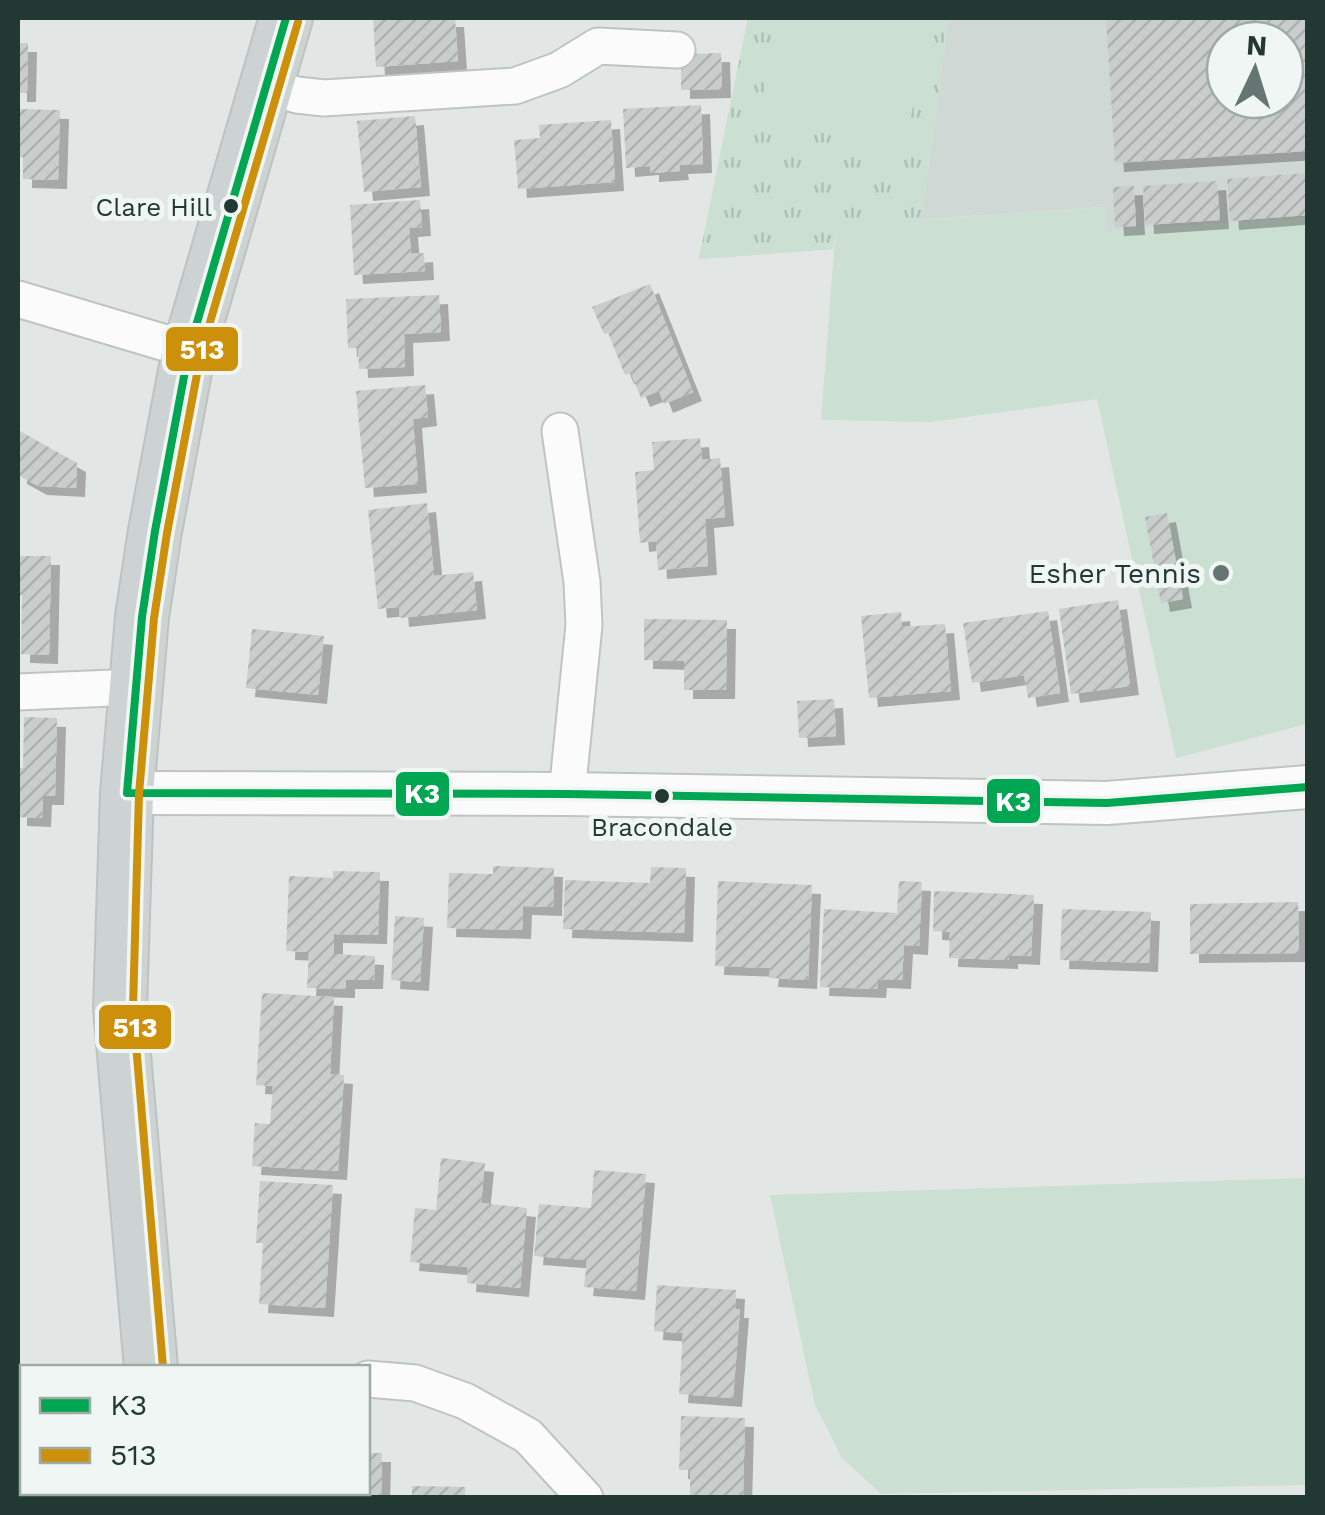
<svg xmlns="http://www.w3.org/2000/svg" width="1325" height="1515" font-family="'Work Sans',sans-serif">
<defs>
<pattern id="grass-tufts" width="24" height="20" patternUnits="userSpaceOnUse" patternTransform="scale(2.5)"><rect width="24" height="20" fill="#ccdfd3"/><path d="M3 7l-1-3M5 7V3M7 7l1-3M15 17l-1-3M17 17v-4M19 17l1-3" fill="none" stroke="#afc0b6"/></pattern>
<pattern id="building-hatch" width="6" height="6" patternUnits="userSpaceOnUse" patternTransform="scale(2.5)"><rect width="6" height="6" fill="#c9cecc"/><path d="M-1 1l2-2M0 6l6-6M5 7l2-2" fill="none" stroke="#acb2b0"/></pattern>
<filter id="shadow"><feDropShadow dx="9" dy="9" stdDeviation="0" flood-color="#0004"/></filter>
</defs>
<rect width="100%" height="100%" fill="#e2e7e5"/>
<path fill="#d0d8d5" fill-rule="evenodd" d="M748 18H1307V218L1106 231 1105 207 836 225 833 249 699 259ZM1225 40H1285V100H1225Z"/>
<path fill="url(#grass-tufts)" d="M748 18H949L922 220 836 225 833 249 699 259Z"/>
<path fill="#ccdfd3" d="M780 18H931L904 150 759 120Z
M1106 207 1107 231 1307 218V724L1176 758 1097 399 930 422 821 420 836 225Z
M1307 1178V1485L881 1494 842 1458 815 1405 770 1195Z"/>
<path fill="url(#building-hatch)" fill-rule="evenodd" filter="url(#shadow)" d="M373 18H455L458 61 376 67Z
M1106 18H1308V151L1115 163ZM1225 40H1285V100H1225Z
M18 43H28L27 93H18Z
M721 53 722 89 681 90V54Z
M701 105 703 164 679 165 680 171 650 173V166L626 168 623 109Z
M18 109 60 110 58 180 23 179V157H18Z
M415 116 421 187 364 192 357 121Z
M611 120 615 182 518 189 514 140 540 138 539 125Z
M1308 173V215L1230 221 1227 179Z
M1217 181 1220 220 1145 225 1143 186Z
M1134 186 1136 226 1115 227 1113 187Z
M420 200 422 227 409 228 411 254 424 253 425 271 354 275 350 205Z
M650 284 693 392 664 404 659 391 641 398 631 373 625 375 608 333 604 334 592 307Z
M439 295 441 332 404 334 405 367 359 369 358 348H348L346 299Z
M425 385 428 417 413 419 418 484 365 488 356 391Z
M18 430 77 463 76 488 38 486 18 475Z
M700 438 702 460 720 458 725 517 705 519 708 566 658 570 656 541 640 543 635 472 654 470 652 442Z
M427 503 434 576 473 572 477 610 400 618 399 607 378 609 368 510Z
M1167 513 1183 599 1161 603 1145 517Z
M18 556H51L49 655 21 654 22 595H18Z
M1118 600 1130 686 1071 694 1059 609Z
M1048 611 1060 693 1028 698 1024 675 972 683 963 623Z
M901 612 902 627 945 624 951 691 869 698 861 616Z
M644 619 727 620 726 690H684V661L644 660Z
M252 629 324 636 318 695 246 688Z
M834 699 836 736 799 738 797 701Z
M24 717 57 718 55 796H43L42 818 18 817V768H23Z
M493 866 554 868 553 907 523 906 522 930 447 928 449 873 493 874Z
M651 867 686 868 684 933 563 929 565 880 650 883Z
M333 871 380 872 378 935 334 934V954L375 956 374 980H346V989L307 988 309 952 286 951 289 876 333 878Z
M718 881 812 885 808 980 769 978 770 968 715 966Z
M899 881 922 882 919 946 904 945 902 980 878 979 877 989 820 987 824 909 897 913Z
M934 891 1034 895 1031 956 1009 955V960L949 958 950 932 933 931Z
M1298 902 1299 953 1190 954V904Z
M1062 909 1151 912 1149 963 1060 960Z
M395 916 424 918 420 982 391 980Z
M262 993 334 997 330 1074 344 1075 338 1171 252 1166 255 1123 270 1124 273 1086 256 1085Z
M441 1158 485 1163 481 1203 527 1208 520 1288 467 1283 468 1267 410 1262 415 1208 436 1210Z
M594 1170 646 1174 636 1291 584 1287 587 1260 534 1256 539 1204 591 1208Z
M260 1181 333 1185 325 1308 259 1304 263 1243H256Z
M657 1285 736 1290 735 1309H740L733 1398 679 1394 683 1333 654 1331Z
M681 1416 745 1418 743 1498H690V1470H679Z
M18 1453H20L25 1498H18Z
M368 1453H382L381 1498H270V1492H368Z
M412 1486 465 1487V1498H412Z"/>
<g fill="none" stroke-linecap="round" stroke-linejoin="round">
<g stroke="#bfc4c2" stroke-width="39">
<path id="minor" d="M266 86 297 95 324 98 515 86 559 70 598 46 677 50
M18 299 189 350
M560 431 582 582 584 625 567 794
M18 692 136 687
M368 1379 415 1383 465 1401 528 1436 585 1498"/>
</g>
<g stroke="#bfc4c2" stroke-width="46">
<path id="tertiary" d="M127 793 567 794 1107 803 1308 787"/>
</g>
<g stroke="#bcc3c1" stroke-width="56">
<path id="primary" d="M151 1368 120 1008 127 793 142 617 155 531 189 350 286 18
M162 1492 163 1498"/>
</g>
<use href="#minor" stroke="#fbfbfb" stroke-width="35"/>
<use href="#tertiary" stroke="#fbfbfb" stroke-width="42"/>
<use href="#primary" stroke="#cdd3d2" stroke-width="52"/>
<g stroke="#f0f6f3" stroke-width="15">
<path id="bus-1" d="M127 793 567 794 1107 803 1308 787
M127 793 142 617 155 531 189 350 286 18"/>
</g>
<g stroke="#f0f6f3" stroke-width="15">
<path id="bus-2" d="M163 1367 133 1008 139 794 154 618 167 533 201 353 298 22"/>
</g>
<use href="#bus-1" stroke="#00a651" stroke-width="8"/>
<use href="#bus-2" stroke="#cc900a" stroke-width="8"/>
</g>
<g fill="#223833" stroke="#f0f6f3" stroke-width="4">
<circle cx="231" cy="206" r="9"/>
<circle cx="662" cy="796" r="9"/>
</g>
<circle fill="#657571" stroke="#f0f6f3" stroke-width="4" cx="1221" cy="573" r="10"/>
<g text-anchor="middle" stroke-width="10" stroke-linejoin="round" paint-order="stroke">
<g font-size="26" fill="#223833" stroke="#f0f6f3" text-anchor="end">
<text x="212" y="216">Clare Hill</text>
<text x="662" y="836" text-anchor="middle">Bracondale</text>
</g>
<g font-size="28" fill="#223833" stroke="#f0f6f3" text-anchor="end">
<text x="1201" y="583">Esher Tennis</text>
</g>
</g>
<g stroke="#f0f6f3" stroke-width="4">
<rect x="164" y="325" width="76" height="48" rx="10" fill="#cc900a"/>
<rect x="394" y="770" width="57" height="48" rx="10" fill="#00a651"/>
<rect x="985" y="777" width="57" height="48" rx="10" fill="#00a651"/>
<rect x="97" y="1003" width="76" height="48" rx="10" fill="#cc900a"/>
</g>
<g font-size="28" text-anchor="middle" font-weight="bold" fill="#fff">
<text x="202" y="359">513</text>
<text x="422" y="803">K3</text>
<text x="1013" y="811">K3</text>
<text x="135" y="1037">513</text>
</g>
<rect width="1325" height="1515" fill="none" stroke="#223833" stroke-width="40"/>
<rect x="20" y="1365" width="350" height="130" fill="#f0f6f3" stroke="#9eaaa6" stroke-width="2.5"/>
<rect x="40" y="1398" width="50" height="15" fill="#00a651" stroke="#9eaaa6" stroke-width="2.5"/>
<text x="110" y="1415" font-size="30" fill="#223833">K3</text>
<rect x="40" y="1448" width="50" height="15" fill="#cc900a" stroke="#9eaaa6" stroke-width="2.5"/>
<text x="110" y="1465" font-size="30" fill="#223833">513</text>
<g transform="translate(1255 70) rotate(4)"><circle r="48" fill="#f0f6f3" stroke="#9eaaa6" stroke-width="2.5"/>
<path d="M0-8L18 38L0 25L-18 38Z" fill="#657571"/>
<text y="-15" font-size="28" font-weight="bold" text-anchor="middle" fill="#223833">N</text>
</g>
</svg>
